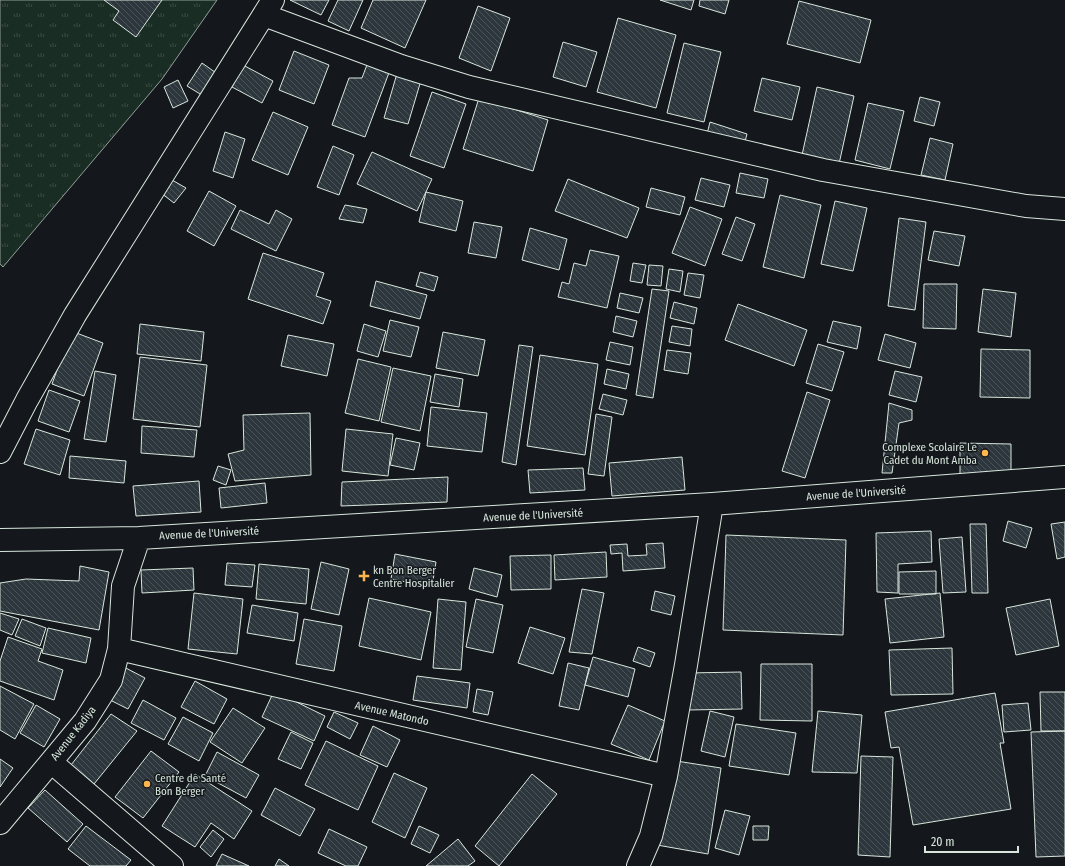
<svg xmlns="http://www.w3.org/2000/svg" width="1065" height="866" font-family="'Fira Sans Condensed',sans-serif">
<defs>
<pattern id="grass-tufts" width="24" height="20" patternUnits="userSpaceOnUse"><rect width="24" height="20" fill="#1a2d24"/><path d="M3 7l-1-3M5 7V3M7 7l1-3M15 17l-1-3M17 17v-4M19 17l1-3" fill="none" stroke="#3b4b43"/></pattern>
<pattern id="building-back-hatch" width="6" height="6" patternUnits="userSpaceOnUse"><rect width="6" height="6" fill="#2c363c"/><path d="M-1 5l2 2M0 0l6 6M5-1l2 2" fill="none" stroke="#4a5358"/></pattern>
</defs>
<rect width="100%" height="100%" fill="#14181c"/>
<path fill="url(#grass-tufts)" stroke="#939e99" d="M0 0H217L162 79 3 267 0 264Z"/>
<path fill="url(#building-back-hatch)" stroke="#d8e6dc" d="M104 0H162L136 37 113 20 119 11Z
M290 0H329L321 15Z
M338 0H363L349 31 328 21Z
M373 0H426L405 48 361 28Z
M660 0H694L691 10Z
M700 0H729L725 14 699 6Z
M799 1 871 20 860 63 787 44Z
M478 6 510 18 491 71 459 58Z
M618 18 676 35 656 108 597 92Z
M563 42 597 52 586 87 553 77Z
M684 43 721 52 704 122 667 113Z
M294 51 329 65 314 104 279 90Z
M368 62 390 70 365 137 332 125 349 78H362Z
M202 63 219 75 205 97 187 86Z
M243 65 273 81 262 103 232 87Z
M398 70 422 77 408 124 384 118Z
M762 78 800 87 792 120 754 111Z
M178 80 188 101 173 108 164 87Z
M817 87 854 96 839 164 802 155Z
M432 92 466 104 444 168 410 156Z
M920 97 940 102 934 126 914 121Z
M479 98 548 120 533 171 463 149Z
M868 103 904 111 890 169 855 160Z
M273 112 308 127 288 175 252 160Z
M710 122 747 134 743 149 706 138Z
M225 132 245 139 233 178 213 171Z
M930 138 953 144 945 180 921 175Z
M333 146 354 155 339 195 317 187Z
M372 152 432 179 417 211 357 184Z
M740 173 768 179 764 198 736 193Z
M701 178 730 185 724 207 695 200Z
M568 179 639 208 627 238 555 211Z
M172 180 186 188 174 203 161 193Z
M651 188 685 197 680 215 646 207Z
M209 191 236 206 214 246 187 231Z
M426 192 463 201 456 231 419 222Z
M780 195 821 205 804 278 763 267Z
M835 201 867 208 853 271 821 264Z
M345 205 367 209 363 223 339 219Z
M690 207 722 219 705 266 672 253Z
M240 210 269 224 276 210 292 219 276 251 231 229Z
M736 217 755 224 742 261 722 254Z
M899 218 926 222 915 310 888 306Z
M474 222 502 227 496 258 468 253Z
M530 228 567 239 559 270 522 260Z
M934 231 965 236 959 266 928 260Z
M590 250 619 256 607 308 558 297 562 282 569 284 574 263 586 266Z
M263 253 324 273 316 296 331 301 323 324 248 299Z
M633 263 646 265 642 283 630 281Z
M649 265 663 266 661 286 647 285Z
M669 269 683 271 680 292 666 289Z
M420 272 438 277 434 291 416 286Z
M688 273 704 275 700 298 684 295Z
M376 281 427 295 420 319 370 306Z
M924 284H957L956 329 923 328Z
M652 289 669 291 653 398 636 395Z
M983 289 1016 293 1011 337 978 332Z
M620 293 643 298 639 313 617 308Z
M674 302 697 308 694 324 670 318Z
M738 304 807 330 794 366 725 340Z
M616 316 637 321 633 337 613 332Z
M390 320 419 327 411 357 383 351Z
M833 321 861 327 857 349 827 342Z
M140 324 204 332 201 361 137 354Z
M364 324 386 331 378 357 357 351Z
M672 326 692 329 690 346 669 342Z
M71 331 103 343 84 396 52 384Z
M443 332 485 340 478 376 436 368Z
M885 334 916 343 910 368 878 360Z
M288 335 334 344 327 376 281 366Z
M610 342 633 347 630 365 606 360Z
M818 344 844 352 832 391 806 383Z
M519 345 533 347 516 465 502 462Z
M981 349 1030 350V398L980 397Z
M667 350 691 353 688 374 664 370Z
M540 355 598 364 585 455 527 446Z
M140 357 207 365 200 427 133 419Z
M358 359 391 367 379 421 345 413Z
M393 368 431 376 420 431 381 422Z
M607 369 629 374 626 389 604 384Z
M95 371 116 375 106 442 84 439Z
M895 371 922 377 916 402 889 395Z
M435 374 463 379 459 407 430 402Z
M49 390 80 401 69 432 38 421Z
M807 392 830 400 805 478 782 471Z
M603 394 627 400 623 415 599 409Z
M889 403 912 410V420L899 423 892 473H882Z
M431 407 487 413 482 452 427 446Z
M310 413 311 475 235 481 228 454 244 450 243 415Z
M596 414 612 417 604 476 588 474Z
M142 426 197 430 194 457 141 453Z
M36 429 70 440 60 475 24 464Z
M346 429 393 434 388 476 342 471Z
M396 438 420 443 414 470 390 465Z
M960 443 1011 444V475L960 474Z
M70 456 126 461 124 483 69 478Z
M682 457 685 490 612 496 609 463Z
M218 466 231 470 226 485 213 480Z
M583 468 585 490 530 493 528 470Z
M448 477 447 502 341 506 342 482Z
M199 481 201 512 136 516 133 486Z
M265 483 267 503 221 508 219 488Z
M1008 521 1032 528 1026 548 1003 541Z
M1065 522V557L1057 559 1051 524Z
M970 524H986L988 593H972Z
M931 531 932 562 898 564V593L877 592 876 533Z
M726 535 846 540 843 635 723 630Z
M962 537 966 592 943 593 939 539Z
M663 543 665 568 623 571 622 553 611 554 610 545 627 544 628 556 647 555 646 544Z
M606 552 607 577 555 580 554 555Z
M395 554 436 562 432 587 391 579Z
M551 555V589L511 590 510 556Z
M321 562 349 569 339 615 311 609Z
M227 563 255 565 252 587 225 585Z
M259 564 309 569 306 604 256 599Z
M80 566 109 572 99 630 0 611V583L26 579 79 581Z
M193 568 194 590 142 593 141 570Z
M474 568 502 575 497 597 469 589Z
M936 571V594H899V572Z
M582 589 604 593 592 654 569 652Z
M655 591 675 596 671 615 651 610Z
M194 593 243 599 237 654 188 649Z
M940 593 944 637 890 643 885 599Z
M369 598 431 612 421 660 359 646Z
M438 599 466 602 461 670 433 668Z
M476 599 503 605 493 653 466 647Z
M1050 599 1059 646 1016 655 1006 608Z
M252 605 298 613 294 641 247 633Z
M0 613 19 619 12 635 0 630Z
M22 619 46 628 40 646 15 636Z
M304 619 342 626 334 671 296 664Z
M530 627 565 638 553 674 518 663Z
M48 628 91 638 86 663 42 653Z
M8 637 42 649 38 661 63 670 54 700 0 681V661Z
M638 647 655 653 650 667 633 661Z
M952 648 953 694 891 695 889 650Z
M593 657 635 669 628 697 585 685Z
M568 663 589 668 579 710 559 706Z
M761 664H812V721L760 720Z
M122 666 145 678 128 709 106 698Z
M741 672 742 709 688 710 687 673Z
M417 676 470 683 467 708 413 700Z
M195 681 227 699 214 724 181 707Z
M0 686 34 704 15 739 0 730Z
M477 689 493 692 488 715 473 712Z
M274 691 325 716 314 741 262 717Z
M1040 692H1065V731H1041Z
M995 693 1004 743H1000L1011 809 913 825 899 747 891 748 885 712Z
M143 700 176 718 164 740 131 723Z
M1028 703 1031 730 1004 732 1002 705Z
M36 705 60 719 44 747 20 733Z
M628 705 665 721 649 760 611 744Z
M233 708 265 728 242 763 210 742Z
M710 711 734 717 725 757 701 751Z
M818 711 862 715 857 773 812 772Z
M334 712 358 723 350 739 327 727Z
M111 714 137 731 94 784 71 765Z
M183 717 213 733 199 761 168 744Z
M736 724 796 733 789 775 729 766Z
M373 726 400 740 387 767 360 755Z
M1065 731V856L1036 857 1031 732Z
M291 732 313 743 301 769 278 759Z
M326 741 378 766 358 810 305 785Z
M151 751 179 772 143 818 115 797Z
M217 752 259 775 246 798 205 776Z
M861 756 893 757 890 857 858 855Z
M0 759 13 768 0 787Z
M670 760 721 768 708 854 657 845Z
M394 773 427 788 405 838 372 822Z
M195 774 252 811 234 839 211 823 195 847 162 826Z
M532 774 557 794 499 866 475 846Z
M275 788 315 809 300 836 261 815Z
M45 790 83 824 67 842 28 808Z
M725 810 750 816 739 855 715 848Z
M86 826 131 860 126 866H90L68 849Z
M419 826 439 835 430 853 411 844Z
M753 826H769L768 840H753Z
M329 829 367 847 358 866H346L318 853Z
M213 830 224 839 211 857 200 847Z
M458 839 475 861 468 866H426Z
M222 854 249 866H216Z
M279 859 289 866H275Z"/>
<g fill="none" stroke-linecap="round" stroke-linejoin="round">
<g stroke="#d8e6dc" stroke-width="24">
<path id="minor" d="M264 15 401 66 469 87 823 170 1026 206 1065 209
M0 452 27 400 75 315 273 0
M0 540 139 538 712 504 1065 477
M119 649 666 776
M51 762 172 866
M0 823 85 721 111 680 119 649 123 586 139 538
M638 866 651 836 666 776 686 665 712 504"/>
</g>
<use href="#minor" stroke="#14181c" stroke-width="22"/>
</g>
<g fill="#ffb74d" stroke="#14181c" stroke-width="1.5">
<circle cx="985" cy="453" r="4"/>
<path d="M362 570h4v4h4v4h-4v4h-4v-4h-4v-4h4z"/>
<circle cx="147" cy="784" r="4"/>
</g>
<g text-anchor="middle" stroke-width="3" stroke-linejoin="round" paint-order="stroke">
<g font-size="11" fill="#d8e6dc" stroke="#14181c" text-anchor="start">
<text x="977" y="451" text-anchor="end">Complexe Scolaire Le<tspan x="977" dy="13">Cadet du Mont Amba</tspan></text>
<text x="373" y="574">kn Bon Berger<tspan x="373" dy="13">Centre Hospitalier</tspan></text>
<text x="155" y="782">Centre de Santé<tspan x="155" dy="13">Bon Berger</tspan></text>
</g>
<g font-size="11" fill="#d8e6dc" stroke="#14181c">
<text transform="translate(856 493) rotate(-4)" y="4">Avenue de l'Université</text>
<text transform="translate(533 515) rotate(-3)" y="4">Avenue de l'Université</text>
<text transform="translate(209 533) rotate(-3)" y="4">Avenue de l'Université</text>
<text transform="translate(392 713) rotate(13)" y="4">Avenue Matondo</text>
<text transform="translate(73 733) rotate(-52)" y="4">Avenue Kadiya</text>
</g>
</g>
<path d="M925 846v6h93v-6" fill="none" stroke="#d8e6dc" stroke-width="2"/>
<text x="931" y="846" font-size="12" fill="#d8e6dc" stroke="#14181c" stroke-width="3" paint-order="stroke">20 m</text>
</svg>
